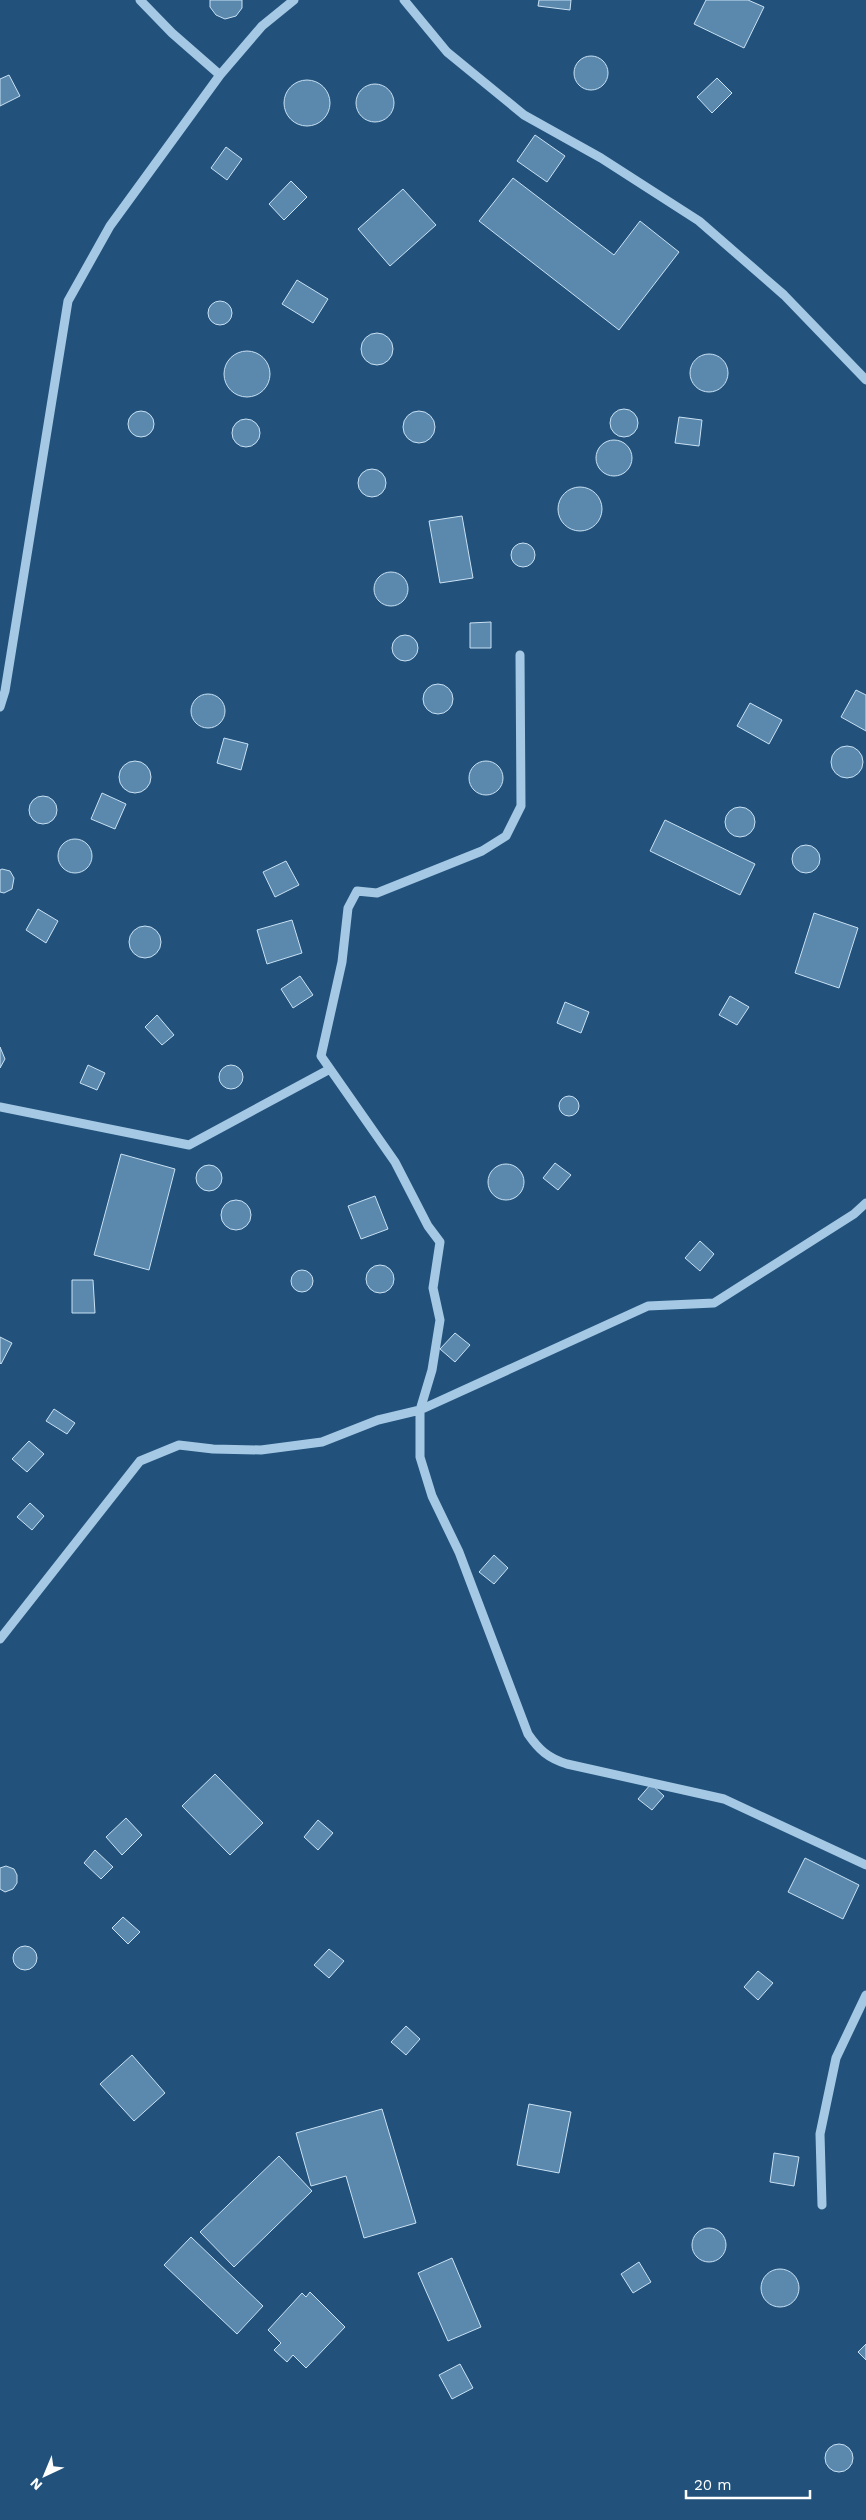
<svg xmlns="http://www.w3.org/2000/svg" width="866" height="2520" font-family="'Work Sans',sans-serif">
<rect width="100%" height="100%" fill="#22527b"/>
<path fill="#5b88ad" stroke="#c8e1f4" d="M210 0H242V8L236 16 225 19 216 15 210 7Z
M539 0H571L570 10 538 6Z
M706 0H748L764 7 744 48 694 24Z
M574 73a17 17 0 1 1 34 0a17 17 0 1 1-34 0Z
M9 75 20 96 0 106V79Z
M717 78 732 93 712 113 697 97Z
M284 103a23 23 0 1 1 46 0a23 23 0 1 1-46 0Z
M356 103a19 19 0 1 1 38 0a19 19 0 1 1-38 0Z
M535 135 565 156 547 182 517 161Z
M226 147 242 159 227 180 211 168Z
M513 178 614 255 640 221 679 252 619 330 479 221Z
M291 181 307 197 284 220 269 204Z
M403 189 436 225 390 266 358 229Z
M297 280 328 299 313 323 282 304Z
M208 313a12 12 0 1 1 24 0a12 12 0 1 1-24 0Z
M361 349a16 16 0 1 1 32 0a16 16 0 1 1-32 0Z
M224 374a23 23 0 1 1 46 0a23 23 0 1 1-46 0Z
M690 373a19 19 0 1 1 38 0a19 19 0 1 1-38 0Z
M610 423a14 14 0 1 1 28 0a14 14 0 1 1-28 0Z
M403 427a16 16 0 1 1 32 0a16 16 0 1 1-32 0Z
M128 424a13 13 0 1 1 26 0a13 13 0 1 1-26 0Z
M679 417 702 420 699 446 675 443Z
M232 433a14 14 0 1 1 28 0a14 14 0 1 1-28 0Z
M596 458a18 18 0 1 1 36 0a18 18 0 1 1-36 0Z
M358 483a14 14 0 1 1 28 0a14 14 0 1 1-28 0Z
M558 509a22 22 0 1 1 44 0a22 22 0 1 1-44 0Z
M462 516 473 578 440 583 429 521Z
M511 555a12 12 0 1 1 24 0a12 12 0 1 1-24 0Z
M374 589a17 17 0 1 1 34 0a17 17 0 1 1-34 0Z
M491 622V648H470V623Z
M392 648a13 13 0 1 1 26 0a13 13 0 1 1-26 0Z
M423 699a15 15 0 1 1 30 0a15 15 0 1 1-30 0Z
M856 690 866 695V731L841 717Z
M191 711a17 17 0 1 1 34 0a17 17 0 1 1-34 0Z
M750 703 782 720 769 744 737 726Z
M224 738 248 744 241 770 217 763Z
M831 762a16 16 0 1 1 32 0a16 16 0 1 1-32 0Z
M469 778a17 17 0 1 1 34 0a17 17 0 1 1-34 0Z
M119 777a16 16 0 1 1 32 0a16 16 0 1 1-32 0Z
M102 793 126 804 115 829 91 819Z
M29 810a14 14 0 1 1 28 0a14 14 0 1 1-28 0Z
M725 822a15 15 0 1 1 30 0a15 15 0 1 1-30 0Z
M665 820 755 864 740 895 650 851Z
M58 856a17 17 0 1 1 34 0a17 17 0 1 1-34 0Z
M792 859a14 14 0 1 1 28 0a14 14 0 1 1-28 0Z
M286 861 299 885 275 897 263 872Z
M2 869 10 871 14 878 12 889 4 893 0 892V870Z
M38 909 58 921 46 943 26 930Z
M814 913 858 928 839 988 795 973Z
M292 920 302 953 267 964 257 930Z
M129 942a16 16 0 1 1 32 0a16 16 0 1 1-32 0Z
M300 976 313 995 293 1008 281 989Z
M730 996 749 1007 737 1025 719 1015Z
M565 1002 589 1012 581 1033 557 1023Z
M157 1015 174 1035 162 1045 145 1027Z
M0 1047 5 1059 0 1068Z
M219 1077a12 12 0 1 1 24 0a12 12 0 1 1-24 0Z
M88 1065 105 1073 97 1090 80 1083Z
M559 1106a10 10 0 1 1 20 0a10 10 0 1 1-20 0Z
M121 1154 175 1169 149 1270 94 1255Z
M555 1163 571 1175 558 1190 543 1178Z
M488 1182a18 18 0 1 1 36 0a18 18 0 1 1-36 0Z
M196 1178a13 13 0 1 1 26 0a13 13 0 1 1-26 0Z
M375 1196 388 1229 361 1239 348 1206Z
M221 1215a15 15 0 1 1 30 0a15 15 0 1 1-30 0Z
M700 1241 714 1254 700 1271 685 1258Z
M366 1279a14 14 0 1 1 28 0a14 14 0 1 1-28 0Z
M291 1281a11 11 0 1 1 22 0a11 11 0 1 1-22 0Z
M72 1280H93L95 1313H72Z
M455 1333 470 1345 455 1362 440 1349Z
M0 1337 12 1343 1 1364 0 1363Z
M54 1409 75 1423 67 1434 46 1421Z
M29 1441 44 1454 27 1472 12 1459Z
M30 1503 44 1516 32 1530 17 1517Z
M494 1555 508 1568 494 1584 479 1572Z
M215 1774 263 1823 230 1855 182 1806Z
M651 1784 664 1796 652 1810 638 1799Z
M126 1818 142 1835 122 1855 106 1837Z
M318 1820 333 1833 318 1850 304 1837Z
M95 1850 113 1867 101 1879 84 1863Z
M805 1858 859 1885 843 1919 788 1892Z
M6 1866 14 1869 17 1875V1883L13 1889 5 1892 0 1889V1868Z
M123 1917 140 1932 128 1944 112 1928Z
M13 1958a12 12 0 1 1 24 0a12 12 0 1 1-24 0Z
M329 1949 344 1961 329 1978 314 1965Z
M758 1971 773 1983 758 2000 744 1987Z
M406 2026 420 2039 406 2055 391 2042Z
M132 2055 165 2093 134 2121 100 2084Z
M529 2104 571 2112 559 2173 517 2165Z
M382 2109 416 2223 364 2238 346 2176 311 2186 296 2133Z
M774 2153 799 2157 794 2186 770 2182Z
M279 2156 312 2191 234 2267 200 2232Z
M692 2245a17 17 0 1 1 34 0a17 17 0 1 1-34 0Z
M191 2237 263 2306 237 2334 164 2265Z
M452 2258 481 2327 448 2341 418 2273Z
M639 2262 651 2282 633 2293 621 2274Z
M761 2288a19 19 0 1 1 38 0a19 19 0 1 1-38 0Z
M310 2292 345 2327 306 2368 293 2355 287 2362 274 2350 281 2343 268 2330 302 2293 306 2297Z
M866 2344V2360L858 2352Z
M460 2364 473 2388 452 2399 439 2375Z
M825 2458a14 14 0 1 1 28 0a14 14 0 1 1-28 0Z"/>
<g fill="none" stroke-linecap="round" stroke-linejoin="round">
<path stroke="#a5c9e5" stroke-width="9" d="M140 0 172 33 220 75 262 26 294 0
M404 0 447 52 524 115 601 158 699 221 784 295 866 380
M520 655 521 806 506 836 482 851 377 893 357 891 348 908 342 962 321 1056 395 1162 428 1226 440 1242 433 1288 440 1320 432 1370 420 1410V1457L432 1496 459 1552 528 1734C539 1750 548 1758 567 1764L724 1799 866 1865
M0 707 5 691 68 301 110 226 220 75
M0 1107 189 1145 330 1069
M0 1639 140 1461 179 1445 213 1449 261 1450 322 1442 378 1420 420 1410 648 1306 714 1303 854 1214 866 1203
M822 2205 820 2134 836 2058 866 1995"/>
</g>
<g transform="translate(45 2475) rotate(224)" stroke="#22527b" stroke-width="4" paint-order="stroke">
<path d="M0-4L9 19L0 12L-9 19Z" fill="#ffffff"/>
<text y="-8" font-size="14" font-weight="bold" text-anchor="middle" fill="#ffffff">N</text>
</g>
<path d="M686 2490v8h124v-8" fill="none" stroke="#ffffff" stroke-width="2.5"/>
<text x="694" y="2490" font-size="15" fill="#ffffff" stroke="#22527b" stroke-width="4" paint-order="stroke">20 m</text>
</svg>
